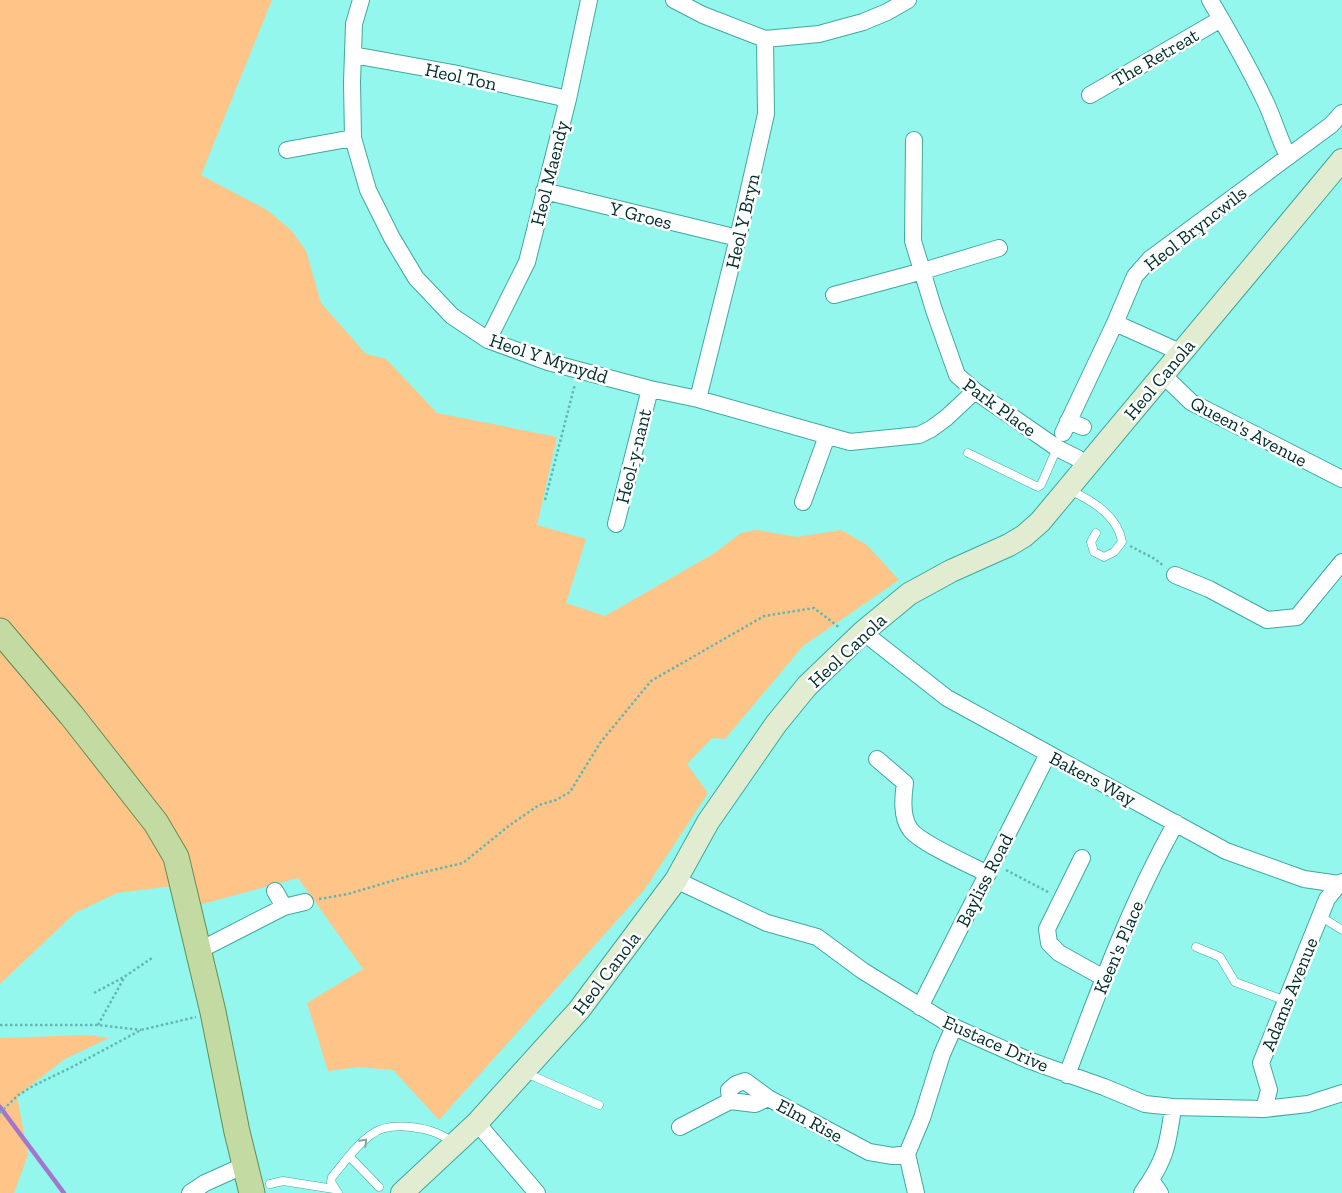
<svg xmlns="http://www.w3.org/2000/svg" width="1342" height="1193" font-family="'Zilla Slab',serif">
<rect width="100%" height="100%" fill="#93f7ed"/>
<path fill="#ffc487" d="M0 0H272L201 175 267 210 291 230 306 251 321 303 366 354 386 359 437 413 557 437 537 525 586 539 566 603 605 616 713 554 741 533 756 530 797 537 841 530 867 545 899 580 803 646 725 739 712 738 687 764 708 793 645 889 439 1120 393 1070 358 1067 328 1071 307 1003 363 969 298 878 188 908 182 885 117 893 75 913 0 984Z
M88 1035 109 1038 65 1059 17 1096 28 1155 14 1193H0V1038Z"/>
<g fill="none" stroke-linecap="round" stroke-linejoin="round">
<path stroke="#a375cb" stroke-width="4.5" d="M0 1107 64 1193"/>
<g stroke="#40a89f" stroke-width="9">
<path id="lane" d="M968 453 1038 487 1041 485 1057 448
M1069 490C1092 500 1118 516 1122 542L1114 552 1104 557 1094 552 1091 542 1096 533
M1320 916 1342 930
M1196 947 1220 957 1235 982 1286 1001
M526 1073 599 1105
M349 1156 379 1187
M270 1184 283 1181 334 1189
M338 1193 331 1182 332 1177C344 1163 356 1145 372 1134 391 1120 435 1127 453 1143"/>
</g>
<g stroke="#40a89f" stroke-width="18">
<path id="street" d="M361 0 354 24 352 82 353 138 368 190 392 238 416 278 452 316 488 340 548 362 650 389 698 399 850 442 919 435 931 429 946 418 975 391
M674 0 703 15 765 39 819 34 863 22 887 12 908 0
M1210 0C1230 34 1249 67 1266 103 1274 120 1279 139 1288 156
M353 55 453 73 568 99
M1090 95 1221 19
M914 140 913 241 934 310 957 375 975 391 1057 448 1077 458 1086 466
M287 150 353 138
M544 191 738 238
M834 295 923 271 999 248
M1115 323 1180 352
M488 340 527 262 568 99 589 0
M1162 374 1191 402 1342 479
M698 399 738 238 766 114 765 39
M1068 421 1083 427
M1063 433 1115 323 1135 276 1150 259 1331 125 1342 113
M803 502 827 436
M616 524 650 389
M1175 575 1209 589 1267 620 1297 617 1342 562
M863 632 947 698 1226 851 1304 879 1339 884 1342 882
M877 759 905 783C903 797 901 817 910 829 918 842 972 866 988 874
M1082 858 1047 929 1049 943 1059 953 1104 978
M676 880 767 923 817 937 863 971 954 1027 1028 1060 1104 1087 1145 1104 1173 1107 1264 1109 1308 1104 1342 1093
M275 891 284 907
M198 951 284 907 305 902
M920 1007 1048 754
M1067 1075C1099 990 1131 902 1176 823
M730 1101 729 1090 736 1084 745 1081 768 1098 869 1152 893 1156 907 1154
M730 1101 755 1104 768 1098
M1264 1109 1269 1090 1261 1063 1327 899 1339 884
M477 1123 537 1193
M680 1127 730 1101
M1151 1180 1160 1193
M190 1193 205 1183 245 1165
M916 1193 907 1154 922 1118 942 1054 954 1027
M1142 1193C1165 1161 1168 1146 1173 1107"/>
</g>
<g stroke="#40a89f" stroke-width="24">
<path id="secondary" d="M402 1193 477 1123 579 1010 676 880 708 822 776 724 807 686 863 632 909 594 951 571 1009 545 1024 536 1040 522 1342 160"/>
</g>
<g stroke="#658e51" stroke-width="27">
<path id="primary" d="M0 631 72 716 156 823 176 857 213 1012 237 1132 252 1193"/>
</g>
<path stroke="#64b7b0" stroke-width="2.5" stroke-dasharray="2.5 2.5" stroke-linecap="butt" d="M545 500 575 384
M1130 546 1155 559 1164 566
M1006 870 1050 893
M319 899 348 894 412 875 463 863 510 825 539 805 556 800 570 792 600 743 651 681 764 616 814 608 840 628
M94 993 124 977 152 958
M0 1025H98L141 1030
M98 1025 124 978
M0 1113 17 1096 33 1086 72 1067 141 1030 196 1017"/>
<use href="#lane" stroke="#fff" stroke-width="8"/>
<use href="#street" stroke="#fff" stroke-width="16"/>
<use href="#secondary" stroke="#e1ecd1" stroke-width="22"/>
<use href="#primary" stroke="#c3daa3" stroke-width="25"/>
</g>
<defs><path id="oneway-chevron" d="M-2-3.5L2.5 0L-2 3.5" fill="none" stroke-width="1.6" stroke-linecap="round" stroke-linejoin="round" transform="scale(1.25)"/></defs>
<use stroke="#8ca1a0" href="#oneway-chevron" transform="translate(364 1142) rotate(-45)"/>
<g text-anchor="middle" stroke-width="5" stroke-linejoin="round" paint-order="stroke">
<g font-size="19" fill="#002e2b" stroke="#fff">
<text transform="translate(1155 57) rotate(-30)" y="7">The Retreat</text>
<text transform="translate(461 76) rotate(12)" y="7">Heol Ton</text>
<text transform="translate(549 173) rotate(-76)" y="7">Heol Maendy</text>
<text transform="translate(641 215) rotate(14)" y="7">Y Groes</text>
<text transform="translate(742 221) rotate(-77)" y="7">Heol Y Bryn</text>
<text transform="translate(1195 228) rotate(-38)" y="7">Heol Bryncwils</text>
<text transform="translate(549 358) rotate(18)" y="7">Heol Y Mynydd</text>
<text transform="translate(1159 379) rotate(-50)" y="7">Heol Canola</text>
<text transform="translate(1000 407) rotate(36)" y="7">Park Place</text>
<text transform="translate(1249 431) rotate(28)" y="7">Queen's Avenue</text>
<text transform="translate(633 456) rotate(-76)" y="7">Heol-y-nant</text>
<text transform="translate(847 650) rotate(-43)" y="7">Heol Canola</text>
<text transform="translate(1093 778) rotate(28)" y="7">Bakers Way</text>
<text transform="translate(984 880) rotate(-63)" y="7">Bayliss Road</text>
<text transform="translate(1118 947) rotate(-67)" y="7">Keen's Place</text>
<text transform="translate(606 973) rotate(-53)" y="7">Heol Canola</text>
<text transform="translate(1289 994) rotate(-68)" y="7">Adams Avenue</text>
<text transform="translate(996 1043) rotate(24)" y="7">Eustace Drive</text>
<text transform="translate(810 1120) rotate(28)" y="7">Elm Rise</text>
</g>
</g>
</svg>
